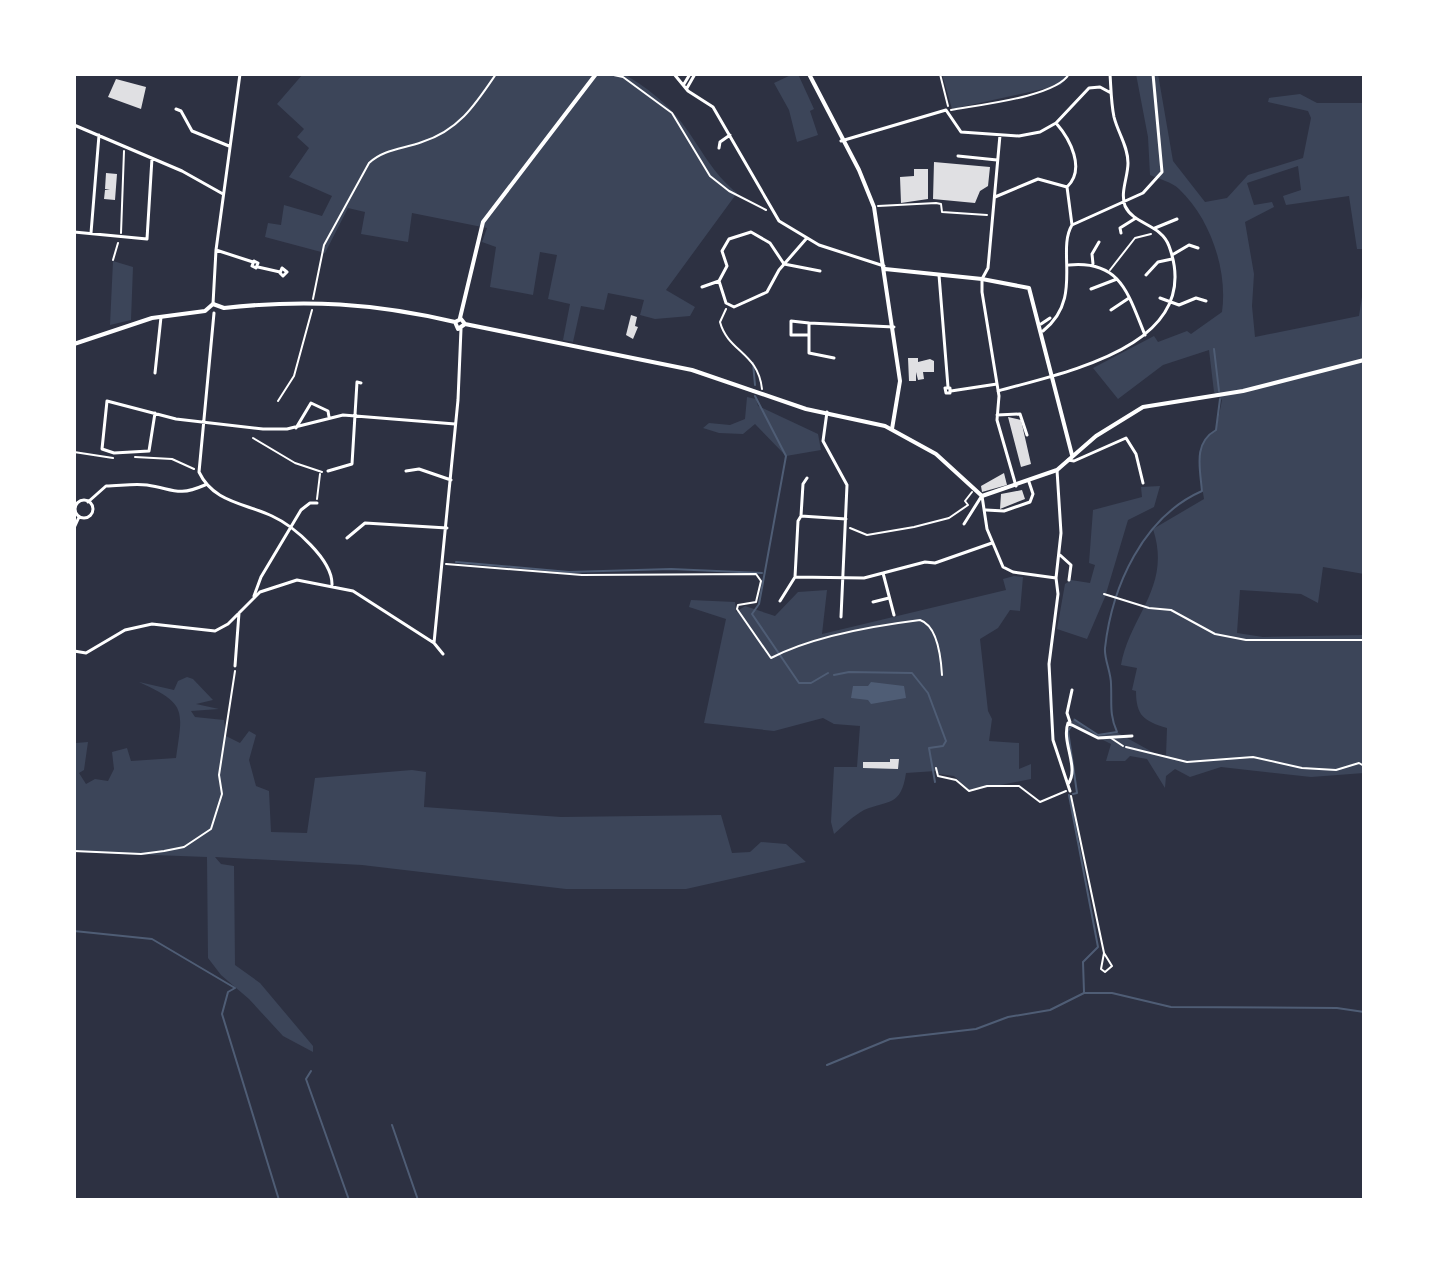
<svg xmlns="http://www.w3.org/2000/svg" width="1438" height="1274" font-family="Roboto,sans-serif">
<rect width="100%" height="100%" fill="#2d3142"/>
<path fill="#3c4559" d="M303 74H624C647 88 666 102 682 123 701 148 712 173 737 193L666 290 695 307 690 316 655 319 640 315 644 300 608 293 604 310 581 306 573 342 563 340 570 304 548 299 557 255 540 252 533 295 490 287 496 247 482 242 487 228 412 213 408 242 361 234 365 212 348 208 325 253 265 237 268 223 281 225 284 205 322 216 332 196 289 177 309 148 297 137 304 129 277 104Z
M793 74H798L814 109 810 111 818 135 797 142 789 110 774 83Z
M942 74H1070L1061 85 952 109Z
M1136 74H1158L1173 161 1205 202 1227 198 1248 175 1303 158 1311 118 1308 111 1268 102 1269 98 1300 94 1317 103H1364V249H1357L1349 196 1286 205 1283 196 1301 190 1298 166 1247 183 1254 205 1272 202 1274 207 1245 222 1254 274 1252 306 1255 337 1359 316 1364 284V574L1323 567 1318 603 1301 594 1240 590 1237 633 1263 637 1364 635V773L1311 777 1221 767 1190 777 1175 769 1166 776 1165 788 1147 759 1130 756 1125 761H1106L1111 744 1071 724 1074 718 1098 736 1118 733 1156 754 1166 756 1167 728C1144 721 1136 716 1136 691L1132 690 1137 668 1121 665C1130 615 1172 587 1153 529L1204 499C1201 475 1191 444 1216 430L1222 400 1214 392 1209 350 1163 365 1118 399 1093 368 1154 336 1158 342 1187 331 1191 334 1222 312C1228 270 1210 218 1179 189 1172 182 1159 179 1150 175L1148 137Z
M113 261 133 267 131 320 110 325Z
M747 397 756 399 758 406 818 434 821 450 786 456 755 424 743 434 719 433 703 428 709 423 730 425 745 419Z
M1160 486 1154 507 1128 520 1105 597 1087 639 1057 629 1065 584 1071 580 1090 583 1095 565 1089 563 1093 510 1142 497 1141 487Z
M1014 576 1023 577 1020 611 1010 610 998 628 980 639 988 711 992 719 989 741 1019 743V769L1031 764V779L970 791 954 776 939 774 936 771 906 773C901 807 888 800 864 810 853 816 843 826 834 834L831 822 834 767H857L860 726 834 724 823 718 774 731 704 723 726 619 689 607 691 600 735 602 736 612 745 606 775 616 798 592 827 590 822 634 1006 590 1003 579Z
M187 677 193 679 213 700 196 704 219 709 191 711 195 717 224 720 226 736 240 743 249 731 256 735 249 760 256 786 269 791 271 832 307 833 315 778 412 770 426 772 424 807 561 817 721 815 732 853 750 852 761 842 786 844 806 862 686 889H566L362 865 215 857 221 864 234 866 235 965 260 983 313 1046V1052L283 1036 249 999 221 975 208 958 207 857 74 852 76 743 88 742 84 770 79 773 86 784 95 779 108 781 114 769 112 752 127 748 131 761 176 758C183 709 187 704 139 682L174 690 178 681Z"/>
<path fill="#4f5d75" d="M871 682 904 686 906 698 871 704 868 700 851 698 853 686H868Z"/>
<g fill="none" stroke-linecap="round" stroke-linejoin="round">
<path stroke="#4f5d75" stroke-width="2" d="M1214 349 1219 391
M753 363 755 385
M755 396 786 456 759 604 752 614 799 683H811L828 673
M456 562 569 572 671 569 762 573
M834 675 849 672 912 673 928 693 946 741 943 746 929 748 935 782
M1075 720 1098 735 1117 732C1109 714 1112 703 1111 684 1111 672 1104 659 1105 648 1112 586 1143 517 1202 491 1200 468 1193 443 1216 430L1220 399
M1072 725 1068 731 1077 793 1073 794
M1069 795 1098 947 1083 962 1084 992
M74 931 152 939 235 988 228 992 222 1014 279 1200
M827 1065 890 1039 976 1029 1008 1017 1050 1010 1084 993H1112L1171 1007 1337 1008 1364 1012
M311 1071 306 1079 349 1200
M392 1125 418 1200"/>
</g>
<path fill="#e0e0e3" d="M116 79 146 87 141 109 108 97Z
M934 162 990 167 988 186 980 191 975 203 933 199Z
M914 169H928V199L901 203 900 177 914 176Z
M106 173 117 174 115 200 104 199 105 190 110 189H105Z
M631 315 637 317 635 326 638 327 633 339 626 335Z
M908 358H918V362L930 359 934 361V372H923L924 379 918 380 916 372V381H909Z
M1008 417 1021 420 1031 464 1021 467Z
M1004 473 1007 485 982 492 981 486Z
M1022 490 1025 499 1000 509 1001 494Z
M890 759H899L898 769 863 768V762H890Z"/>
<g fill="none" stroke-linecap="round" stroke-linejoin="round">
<path stroke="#fff" stroke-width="2" d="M609 74 623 77 672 113 710 176 729 191 766 210
M940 74 948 106
M951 110C977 105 1056 97 1069 74
M878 206 936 203 941 204 942 212 987 215
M121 233 124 151
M113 260 118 243
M1110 270 1135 238 1151 234
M313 299 324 245 369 163C384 149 403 149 422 142 459 130 475 105 496 74
M726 309 720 322C728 352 758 352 762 389
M278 401 294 376 312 310
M253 438 295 463 322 472
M74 452 113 458
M135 457 172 459 194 469
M317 499 320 474
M850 528 867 535 914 527 949 518 968 505 965 501 972 492
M446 564 582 575 756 574 761 581 756 602 738 605 737 609 771 658C813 636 872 626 920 620 938 626 941 658 942 675
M1104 594 1149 608 1171 610 1215 634 1246 640H1364
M1126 747 1187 762 1253 757 1302 768 1336 770 1359 763 1364 766
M936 768 938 776 956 780 969 791 987 786H1019L1040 802 1066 791
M1071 796 1104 953 1101 969 1105 972 1112 966 1104 953
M74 851 141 854 164 851 184 847 211 829 222 794 219 775 235 671"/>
<path stroke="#fff" stroke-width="2" d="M1111 738 1123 746"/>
<path stroke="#fff" stroke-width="3" d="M674 74 688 91 713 107 779 221 819 245 884 266
M684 84 690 74
M687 88 695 74
M176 109 181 111 192 131 229 146
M1056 123C1070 139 1086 169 1067 187L1072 225
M74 125 182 171 223 194
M1000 135 988 268 982 279V292L999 396 997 420 1016 486
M841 141 946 110 961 132 1019 136 1040 132 1056 123 1089 88 1100 87 1111 93
M719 148 720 142 730 135
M958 156 997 160
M995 197 1038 179 1067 187
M1155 228 1177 219
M74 232 147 239 152 158
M91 233 99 135
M1121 233 1120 228 1136 218
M806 239 779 270 767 292 734 307 726 303 719 281 727 266 722 251 729 239 751 232 770 243 784 264 820 271
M216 250 253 262
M1172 255 1189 245 1198 248
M254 261 258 263 256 268 252 266Z
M1093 264 1092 254 1099 242
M1069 265C1121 260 1128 294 1145 335
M258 267 280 272
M282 268 287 272 283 276 280 273Z
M939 275 948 387
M1146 275 1158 262 1172 259
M702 287 719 281
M1091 289 1117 279
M1160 298 1179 305 1196 298 1206 301
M213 304 216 250 240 74
M1111 310 1129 298
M214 313 199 472C213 502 244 503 272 516 294 526 333 560 332 585
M1041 324 1050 318
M1043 331C1084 299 1056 251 1072 225L1143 193 1162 172 1153 74
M809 335H791V321L809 323
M834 358 809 353V323L894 327
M155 373 161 317
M945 388H950V393H946Z
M951 391 997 384
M998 391C1065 372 1206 346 1169 246 1161 224 1134 225 1125 206 1120 192 1128 177 1128 163 1128 146 1118 133 1114 117 1111 103 1111 88 1110 74
M827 412 823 441 847 485 841 617
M155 413 149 451 114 453 102 449 107 401 176 419 263 429H287L343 415 455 424
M997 415 1020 414 1027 435
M296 428 311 403 328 411 329 417
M1068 460 1074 461 1126 438 1136 454 1143 483
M1057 470 1061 533 1056 578 1058 594 1049 664 1053 740 1070 791
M328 471 352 464 357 382 361 383
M406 471 419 469 451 480
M982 496 987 529 1003 567 1013 572 1056 578
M75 509a9 9 0 1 1 18 0a9 9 0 1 1-18 0Z
M88 502 106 486C119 486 134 483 147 485 174 489 177 497 205 485
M986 510 1004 511 1030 502 1033 494 1029 482
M801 516 803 484 807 478
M964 524 981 497
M74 528 79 517
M347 538 365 523 447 528
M1060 555 1071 565 1069 580
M883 573 894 615
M795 577 864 578 925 562 935 563 992 543
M254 596 261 577 301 510 310 503H317
M780 601 795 577 798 521 801 516 846 519
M873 602 889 598
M434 643 458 400 461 329
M74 651 86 653 125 630 152 624 215 631 228 624 260 592 297 580 353 591 434 643 443 654
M235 666 239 613
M1070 722 1067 713 1072 690
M1068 784C1080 768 1061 742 1068 723L1098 738 1132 736"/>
<path stroke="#fff" stroke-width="4" d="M809 74 859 170 874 207 900 381 892 429
M885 269 982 279 1029 288 1072 455
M460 318 483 222 596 74"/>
<path stroke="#fff" stroke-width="4" d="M455 322 458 329 465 324
M74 344 152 318 205 311 213 304 224 308C306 299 374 303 455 322L461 319 465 324 692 370 806 409 885 426 936 454 982 496 1057 470 1096 436 1143 407 1243 391 1364 360"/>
</g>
<rect width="1438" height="1274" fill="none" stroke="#ffffff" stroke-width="152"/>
</svg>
